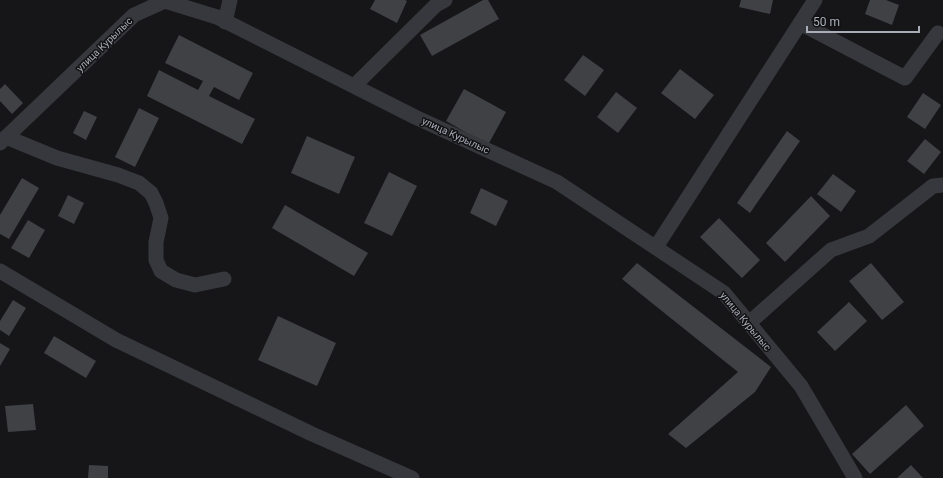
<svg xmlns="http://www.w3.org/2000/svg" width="943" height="478" font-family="Roboto,sans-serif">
<rect width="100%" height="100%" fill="#161618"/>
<path fill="#404145" d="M375 0H405L407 1 397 23 370 9Z
M483 0H488L499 19 432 56 420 35Z
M741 0H773L770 14 739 7Z
M870 0H886L899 5 892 25 865 14Z
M179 35 253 73 239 100 214 87 209 96 255 119 242 144 147 96 159 70 198 90 203 81 165 63Z
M583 55 604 70 585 96 564 80Z
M680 69 714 95 695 119 661 93Z
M5 84 23 103 12 114 0 101V89Z
M464 89 506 112 488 145 446 121Z
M616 92 637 108 618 133 597 117Z
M923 93 941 105 925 129 907 117Z
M139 108 159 118 135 167 115 157Z
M84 111 97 117 86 140 73 133Z
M787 131 800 141 750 213 737 203Z
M307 136 355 157 339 194 291 173Z
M925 139 941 152 924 174 907 161Z
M389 172 417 186 392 236 364 223Z
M833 174 856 191 841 212 817 194Z
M22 178 39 188 9 239 0 234V215Z
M481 188 508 201 496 226 470 213Z
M68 195 84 203 74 224 58 216Z
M811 196 830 216 785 262 766 243Z
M285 205 368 253 354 276 272 228Z
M719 218 760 260 742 278 700 237Z
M28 220 45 230 29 258 11 248Z
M637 263 771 367 755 392 686 448 668 434 738 372 622 279Z
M871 263 904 302 882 320 849 281Z
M13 300 26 308 9 336 0 330V321Z
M849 302 867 321 835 351 817 332Z
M278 316 336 343 317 386 258 360Z
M54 336 96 361 86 378 44 353Z
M0 343 10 349 0 366Z
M33 404 36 430 8 432 5 406Z
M906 405 924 426 870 474 852 454Z
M89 465 108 466V478H88Z
M911 465 923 478H897Z"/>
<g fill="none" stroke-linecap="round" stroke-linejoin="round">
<path stroke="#37383d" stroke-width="15" d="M225 22 230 0
M800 23 905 78 938 33
M354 86 436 5 445 0
M6 137 57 158 118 175 139 183 151 193 156 203 161 218 156 242V260L161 271 176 280 195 285 224 279
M0 143 134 15 165 1 217 17 415 117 557 182 724 293 801 386 855 478
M656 247 815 0
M0 271 116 340 312 434 412 478
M749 323 831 250 869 236 933 186 943 185"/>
</g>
<g text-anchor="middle" stroke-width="3" stroke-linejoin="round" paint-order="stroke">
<g font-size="10" fill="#a8adb8" stroke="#111113">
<text transform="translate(104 44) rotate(-44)" y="4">улица Курылыс</text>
<text transform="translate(456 135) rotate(25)" y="4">улица Курылыс</text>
<text transform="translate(746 321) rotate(50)" y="4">улица Курылыс</text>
</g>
</g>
<path d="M807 26v6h112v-6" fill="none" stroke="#a8adb8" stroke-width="2"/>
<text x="813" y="26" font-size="12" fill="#a8adb8" stroke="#111113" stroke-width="3" paint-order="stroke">50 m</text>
</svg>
